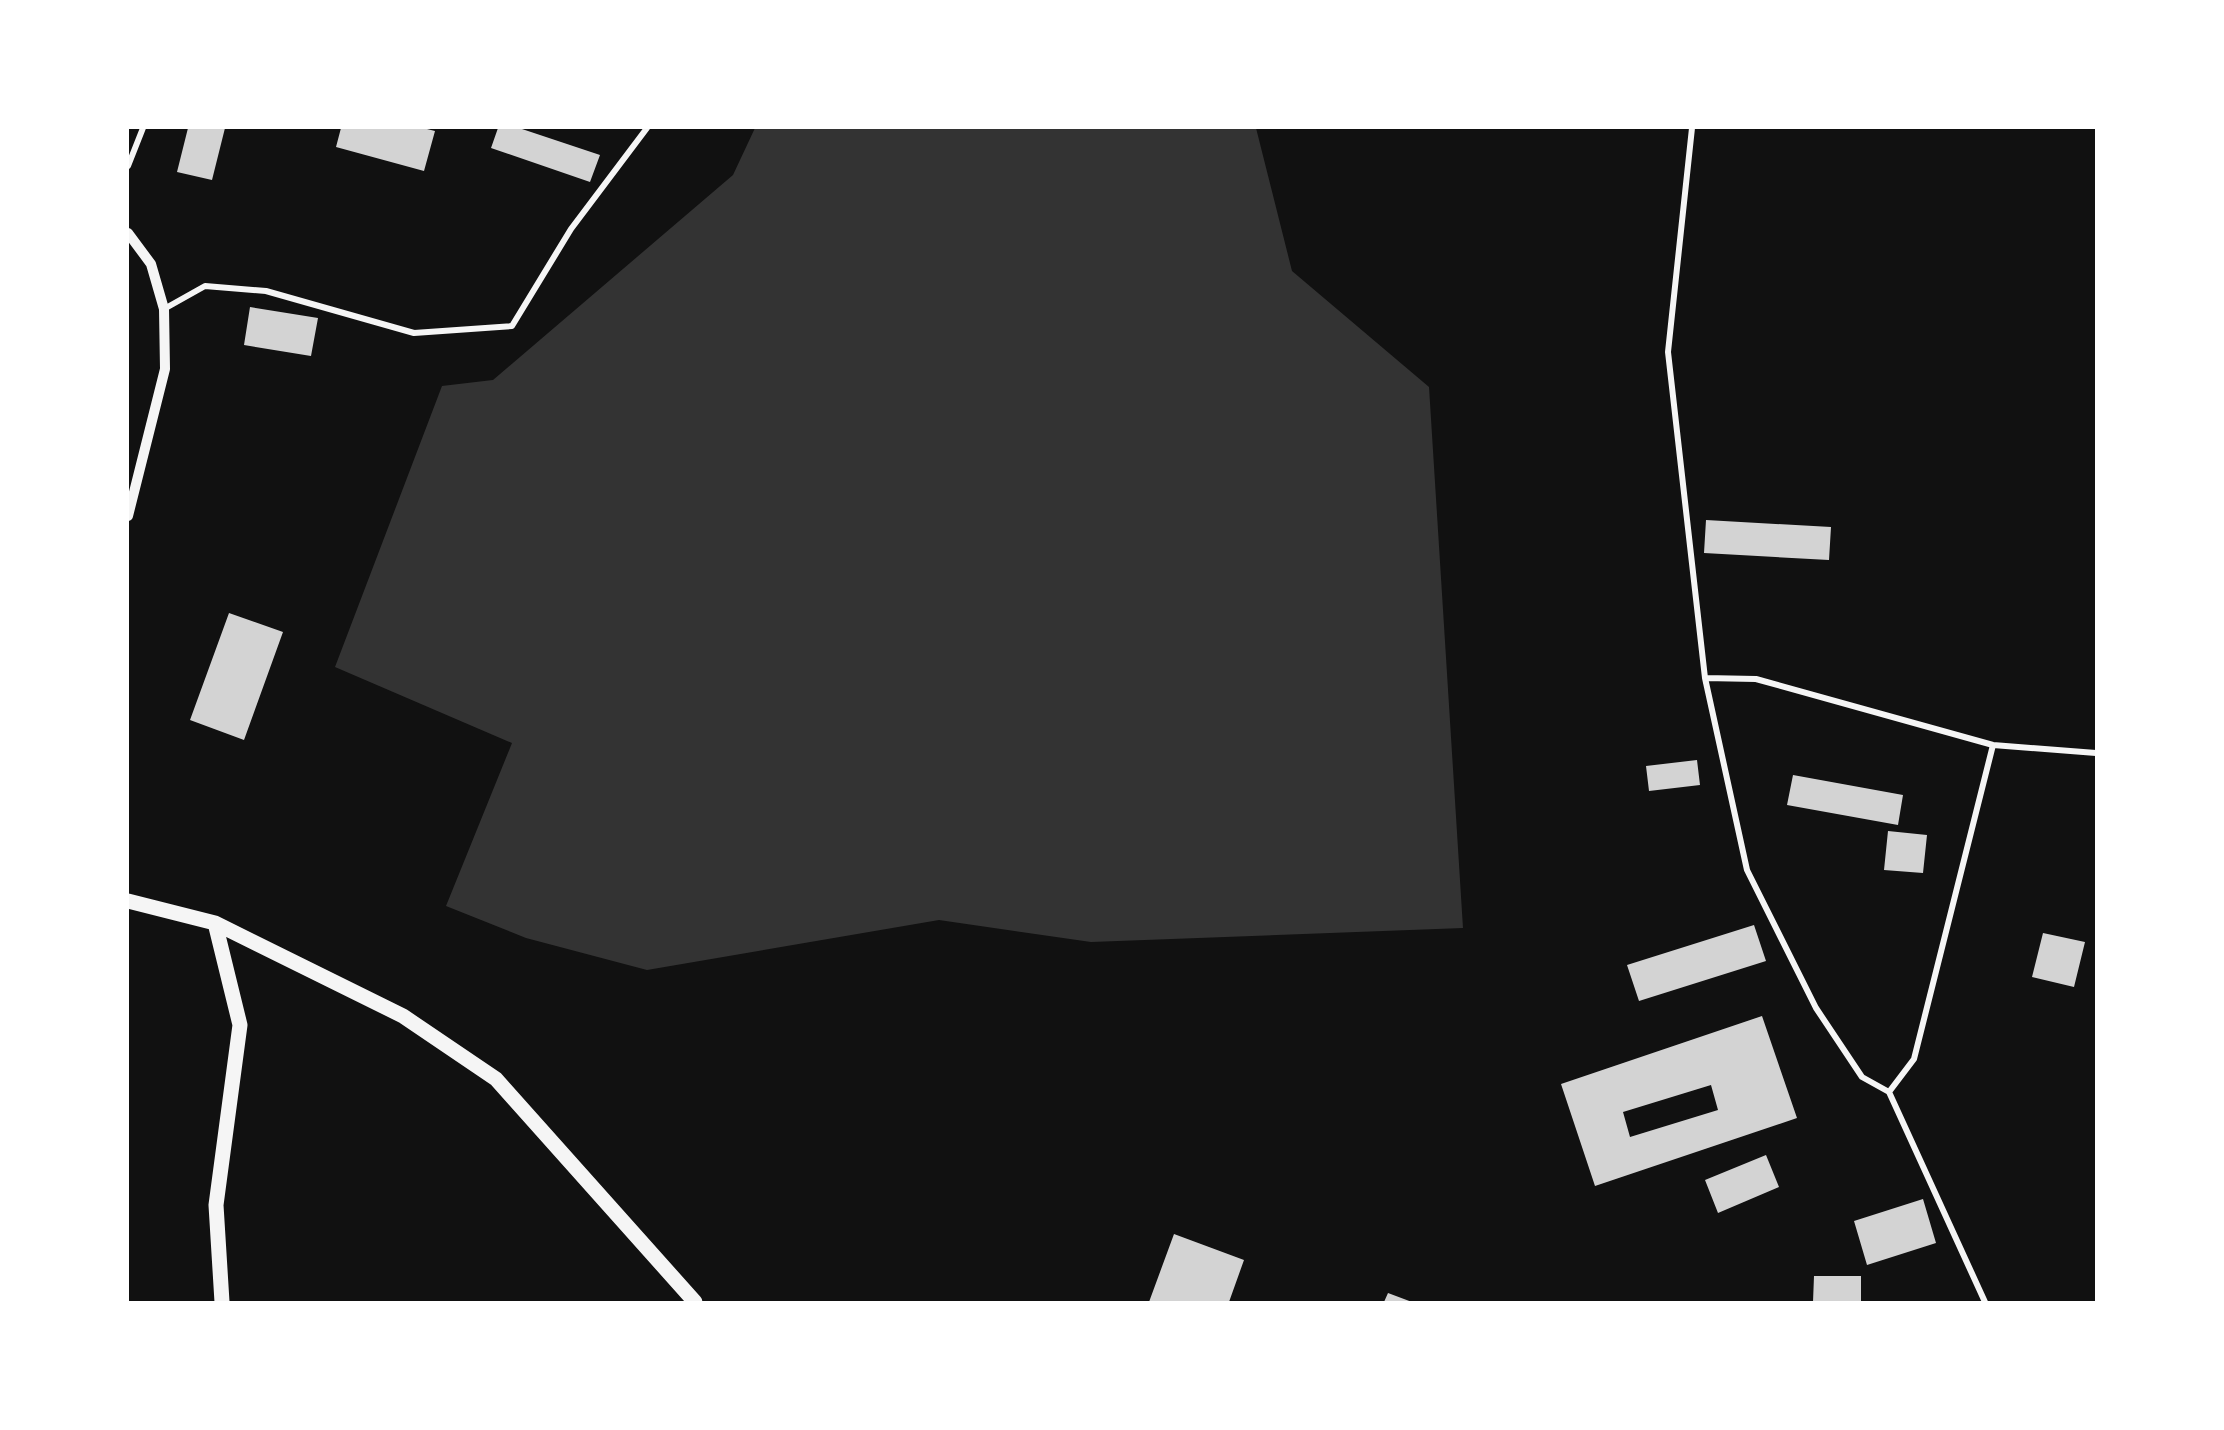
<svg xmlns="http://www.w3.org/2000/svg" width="2224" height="1430" font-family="'Fira Sans Condensed',sans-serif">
<rect width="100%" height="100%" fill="#111"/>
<path fill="#333" d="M755 128H1256L1292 271 1429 387 1463 928 1091 942 939 920 647 970 526 938 446 906 512 743 335 667 442 386 493 380 733 175Z"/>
<path fill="#d3d3d3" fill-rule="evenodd" d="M188 128H225L212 180 177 172Z
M341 128H423L435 131 424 171 336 147Z
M498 128H519L600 155 590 182 491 148Z
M250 307 318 318 311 356 244 345Z
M1706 520 1831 527 1829 560 1704 553Z
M229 613 283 632 244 740 190 720Z
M1697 760 1700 785 1649 791 1646 766Z
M1793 775 1903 795 1898 825 1787 805Z
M1888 831 1927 835 1923 873 1884 870Z
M1754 925 1766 961 1639 1001 1627 965Z
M2043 933 2085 942 2074 987 2032 977Z
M1762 1016 1797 1118 1595 1186 1561 1084ZM1711 1085 1718 1110 1630 1137 1623 1112Z
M1766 1155 1779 1187 1718 1213 1705 1180Z
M1923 1199 1936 1243 1867 1265 1854 1221Z
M1174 1234 1244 1260 1229 1302H1149Z
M1814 1276H1861V1302H1813Z
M1388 1293 1412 1302H1384Z"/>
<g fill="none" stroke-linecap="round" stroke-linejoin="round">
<path stroke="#f5f5f5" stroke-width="6" d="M1692 128 1668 352 1705 678 1747 870 1816 1008 1862 1077 1889 1092 1985 1302
M128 166 143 128
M164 309 205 286 266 291 414 333 512 326 571 229 647 128
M1705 678 1756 679 1993 745 2096 753
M1889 1092 1914 1059 1993 745"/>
<path stroke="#f5f5f5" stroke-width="10" d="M128 233 151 264 164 309 165 369 128 516"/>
<path stroke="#f5f5f5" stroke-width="15" d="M128 901 215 923 403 1016 496 1079 695 1302
M215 923 240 1025 216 1205 222 1302"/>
</g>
<rect width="2224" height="1430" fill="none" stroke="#ffffff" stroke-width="258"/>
</svg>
